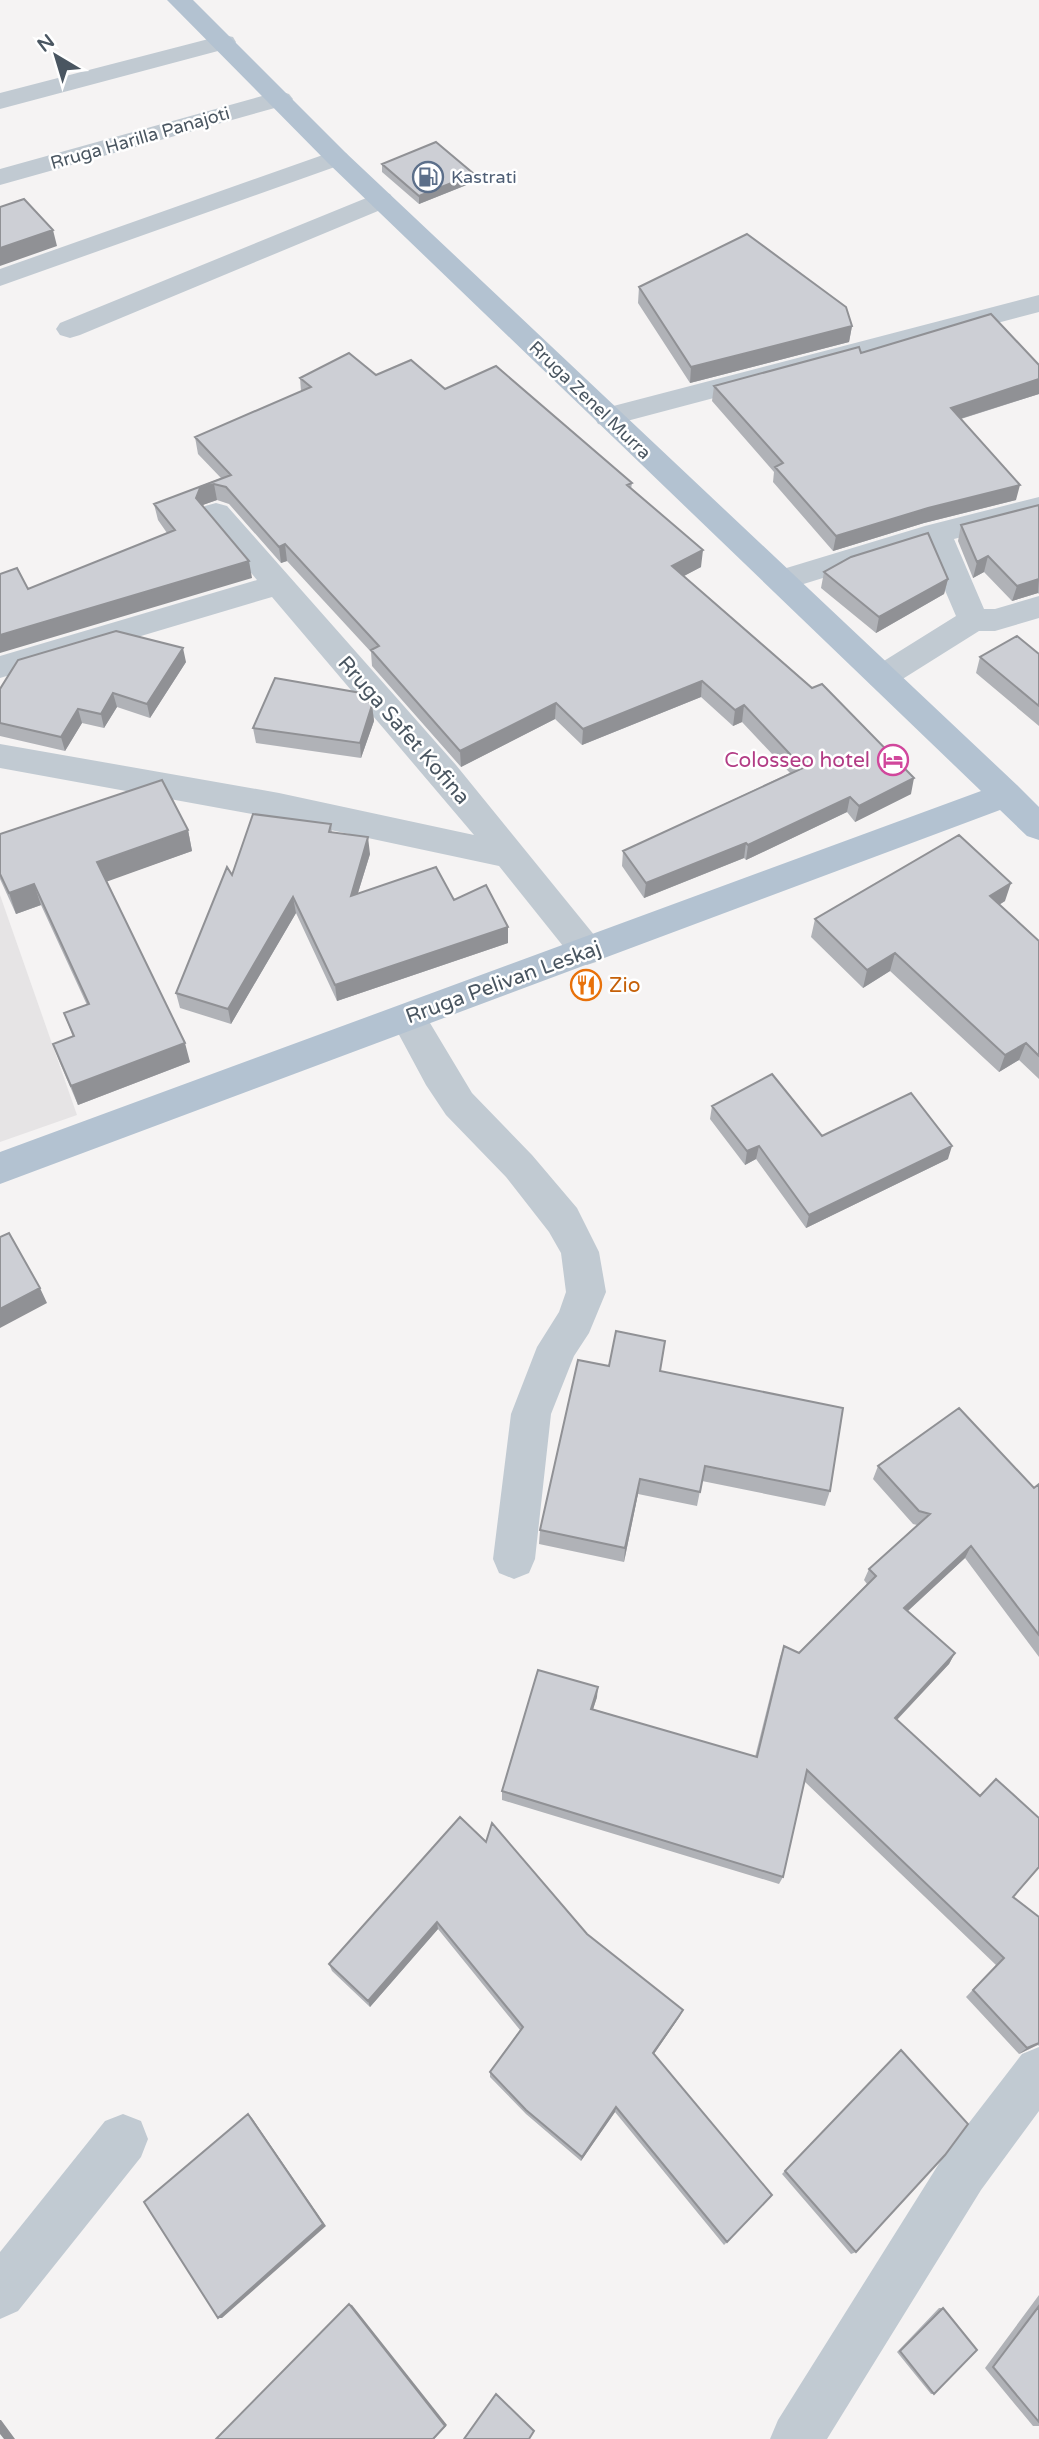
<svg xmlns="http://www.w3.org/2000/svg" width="1039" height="2439" font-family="'Varela Round',sans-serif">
<rect width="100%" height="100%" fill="#f5f3f3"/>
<path fill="#e6e4e5" d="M0 895 77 1115 0 1142Z"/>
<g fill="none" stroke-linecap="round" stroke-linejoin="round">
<path fill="#c1cad2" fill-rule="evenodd" d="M224 35 233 37 236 42 233 47 0 109V93Z
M280 91 289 94 293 99 289 104 0 185V169Z
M337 150 346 153 350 158 346 163 0 286V269Z
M381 192 390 194 394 200 390 206 80 335 70 338 60 335 56 329 60 323Z
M1039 295V312L608 426 598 424 594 417 598 410Z
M1039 497V517L954 539 984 609H995L1039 596V618L995 631H979L893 685 882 688 871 685 866 677 871 669 956 616 926 546 781 591 770 587 766 580 770 573 925 526Z
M216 503 227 506 456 765 599 941 605 951 599 961 587 965 575 961 499 866 279 819 0 768V744L279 793 474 835 272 597 0 678V656L257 580 201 513 205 506Z
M408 1004 421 1008 472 1093 532 1155 577 1208 599 1252 606 1292 589 1333 574 1356 551 1414 535 1559 529 1573 514 1579 499 1573 493 1559 511 1414 537 1347 559 1312 566 1292 561 1253 549 1232 506 1177 446 1115 426 1085 390 1018 395 1008Z
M1039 2047V2111L981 2190 827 2439H770L778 2420 945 2154 1022 2054Z
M123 2114 141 2121 148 2139 141 2157 18 2311 0 2319V2252L105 2121Z"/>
<path fill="#b3c2d1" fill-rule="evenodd" d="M167 0H193L346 153 1018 786 1039 807V840L1027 836 1000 810 0 1184V1152L981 791 328 163Z"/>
</g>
<path fill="#b0b2b7" d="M382 164 474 174V182L419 204 382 172Z
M639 287 852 326 849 342 690 383 638 303Z
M861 353 1039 394 961 419 1016 500 924 523 833 551 773 482 774 472 712 401 714 386Z
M376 375 445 389 632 483 631 489 701 567 683 576 911 794 855 822 847 812 746 860 744 858 644 898 622 866 623 851 790 773 742 722 733 726 701 697 582 745 555 719 461 767 372 666 371 652 287 561 281 563 229 504 217 500 202 505 252 578 28 589 167 533 158 520 154 504 221 478 198 454 195 437 301 391 300 378Z
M1039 505V594L1038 593 1012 601 984 572 973 578 958 541 961 525Z
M824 572 948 579 944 594 876 633 821 588Z
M1039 654V726L976 673 980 657Z
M186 662 150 718 117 707 104 728 82 723 65 751 0 736V689Z
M372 705 374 721 361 758 256 743 253 728Z
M331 824 332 833 370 854 358 893 454 900 508 927V943L337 1001 296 913 231 1024 180 1008 176 993 232 875Z
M188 830 192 851 106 881 190 1062 78 1105 60 1063 53 1044 73 1037 64 1013 87 1005 41 905 16 914 0 879V834Z
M1005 901 999 905 1039 941V1079L1019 1060 999 1072 890 971 863 988 811 937 815 919Z
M712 1106 822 1136 948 1159 806 1228 756 1159 745 1165 710 1119Z
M665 1341 660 1371 830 1491 825 1506 702 1481 697 1506 638 1494 624 1562 539 1544 540 1530 609 1366Z
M878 1466 1034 1488 1039 1484V1657L965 1558 908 1611 955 1653 949 1664 897 1720 1013 1897 1039 1917V2046L1038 2045 1019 2054 966 1997 996 1965 804 1781 783 1877 779 1884 502 1800V1791L597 1697 593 1709 755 1757 780 1657 784 1646 799 1653 867 1584 864 1580 869 1569 917 1525 913 1524 873 1479Z
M460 1817 587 1934 680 2016 654 2054 727 2242 724 2245 615 2112 581 2161 526 2114 490 2077V2072L520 2030 438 1929 370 2007 332 1971 329 1964Z
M901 2050 856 2252 851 2254 782 2174Z
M1039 2295V2426H1033L985 2368Z
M939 2308H943L934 2394H931L897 2352Z"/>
<path fill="#909195" d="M474 174V182L419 204V196Z
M53 230 57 246 0 266V248Z
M852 326 849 342 690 383 691 367Z
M1039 379V394L947 423 951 408Z
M214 484 217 500 203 505 199 515 196 498 200 488Z
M1020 485 1016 500 924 523 833 551 836 536 928 508Z
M285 544 287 561 281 563 279 547Z
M703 550 701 567 671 583 672 566Z
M988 556 984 572 973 578 977 562Z
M249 561 252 578 0 653V635Z
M948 579 944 594 876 633 879 617Z
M1039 579 1038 593 1012 601 1017 586Z
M183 648 186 662 150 718 147 704Z
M702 681 701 697 582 745 583 729Z
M113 693 117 707 104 728 101 714Z
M556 703 555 719 461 767 460 751Z
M372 705 374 721 361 758 360 743Z
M744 705 742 722 733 726 735 710Z
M78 709 82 723 65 751 61 737Z
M914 778 911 794 855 822 859 806Z
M850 797 847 812 746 860 748 845Z
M188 830 192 851 103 883 97 862Z
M368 837 370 854 352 912 351 896Z
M746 843 744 858 644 898 646 883Z
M1011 883 1005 901 984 914 990 896Z
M34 884 41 905 16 914 9 893Z
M293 897 296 913 231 1024 228 1009Z
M508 927V943L337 1001 335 985Z
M895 953 890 971 863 988 867 970Z
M185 1043 190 1062 78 1105 71 1086Z
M1026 1043 1019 1060 999 1072 1005 1055Z
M759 1146 756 1159 745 1165 747 1151Z
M952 1146 948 1159 806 1228 809 1215Z
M40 1288 47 1303 0 1328V1309Z
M640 1479 638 1494 624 1562 625 1548Z
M971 1546 965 1558 899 1619 904 1608Z
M955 1653 949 1664 889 1728 895 1718Z
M598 1687 597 1697 590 1719 591 1709Z
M437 1922 438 1929 370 2007 368 2001Z
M683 2010 680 2016 651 2058 653 2053Z
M1039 2043V2044L1019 2054 1027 2048Z
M616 2107 615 2112 581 2161 582 2157Z
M248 2114 252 2118 326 2226 222 2318H218Z
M349 2304 352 2305 447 2425 434 2439Z
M0 2420H1L15 2439H4L0 2434Z"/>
<path fill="#cdcfd5" stroke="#909195" stroke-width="2" d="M436 142 474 174 419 196 382 164Z
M24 199 53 230 0 248V207Z
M747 234 846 307 852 326 691 367 639 287Z
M991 314 1039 365V379L951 408 1020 485 928 508 836 536 775 467 783 463 714 386 859 347 861 353Z
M349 353 376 375 411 360 445 389 496 366 632 483 627 485 703 550 672 566 812 688 822 684 914 778 859 806 850 797 748 845 746 843 646 883 623 851 803 768 744 705 735 710 702 681 583 729 556 703 460 751 371 650 379 646 285 544 279 547 226 487 214 484 200 488 196 498 249 561 0 635V574L17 568 28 589 175 530 154 504 231 475 195 437 311 387 300 378Z
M1039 505V579L1017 586 988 556 977 562 961 525Z
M928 533 948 579 879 617 824 572 851 557Z
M116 631 183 648 147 704 113 693 101 714 78 709 61 737 0 723V689L18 660Z
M1017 636 1039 654V706L980 657Z
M275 678 361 693 372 705 360 743 253 728Z
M162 780 188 830 97 862 185 1043 71 1086 53 1044 74 1036 64 1013 89 1004 34 884 9 893 0 874V834Z
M253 814 331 824 329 832 368 837 351 896 436 867 454 900 486 885 508 927 335 985 293 897 228 1009 176 993 227 867 232 875Z
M959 835 1011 883 990 896 1039 941V1056L1026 1043 1005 1055 895 953 867 970 815 919Z
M772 1074 822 1136 911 1093 952 1146 809 1215 759 1146 747 1151 712 1106Z
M9 1233 40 1288 0 1309V1237Z
M616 1331 665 1341 660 1371 843 1408 830 1491 705 1466 700 1492 640 1479 625 1548 540 1530 578 1360 609 1366Z
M959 1408 1034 1488 1039 1484V1635L971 1546 904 1608 955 1653 895 1718 980 1796 996 1779 1039 1818V1867L1013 1897 1039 1917V2043L1027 2048 973 1990 1004 1958 807 1770 783 1877 502 1791 538 1670 598 1687 591 1709 757 1757 784 1646 799 1653 876 1576 869 1569 930 1514 919 1511 878 1466Z
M460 1817 486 1842 492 1823 587 1934 683 2010 653 2053 772 2195 727 2242 616 2107 582 2157 526 2110 490 2072 523 2027 437 1922 368 2001 329 1964Z
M901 2050 968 2124 945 2155 856 2252 785 2171Z
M248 2114 323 2224 218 2318 144 2202Z
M349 2304 445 2426 433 2439H216Z
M1039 2306V2422L993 2367Z
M943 2308 977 2350 934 2394 900 2351Z
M496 2394 534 2431 529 2439H464Z"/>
<defs>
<g id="fuel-ring" transform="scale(1.575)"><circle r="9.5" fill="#fff" stroke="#5c6f8a" stroke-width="1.5"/><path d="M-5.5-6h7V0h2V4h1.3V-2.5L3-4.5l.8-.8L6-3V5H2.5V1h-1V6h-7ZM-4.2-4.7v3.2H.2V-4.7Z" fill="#5c6f8a"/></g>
<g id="hotel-ring" transform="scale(1.575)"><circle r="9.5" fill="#fff" stroke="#d1479c" stroke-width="1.5"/><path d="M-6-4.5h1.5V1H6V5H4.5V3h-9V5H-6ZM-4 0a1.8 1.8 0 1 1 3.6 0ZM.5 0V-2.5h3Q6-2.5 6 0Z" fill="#d1479c"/></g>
<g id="restaurant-ring" transform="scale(1.575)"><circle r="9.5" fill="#fff" stroke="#e8710a" stroke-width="1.5"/><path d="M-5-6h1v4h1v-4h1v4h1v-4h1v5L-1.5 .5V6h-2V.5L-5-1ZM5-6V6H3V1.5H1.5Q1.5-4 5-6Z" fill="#e8710a"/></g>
</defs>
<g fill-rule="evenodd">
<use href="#fuel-ring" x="428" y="177"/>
<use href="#hotel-ring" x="893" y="760"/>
<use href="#restaurant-ring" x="586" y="985"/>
</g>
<g text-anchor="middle" stroke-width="5" stroke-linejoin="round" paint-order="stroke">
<g font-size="18" fill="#4a5661" stroke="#fff">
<text transform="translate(140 138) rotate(-16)" y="6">Rruga Harilla Panajoti</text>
<text transform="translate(590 400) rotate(44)" y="6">Rruga Zenel Murra</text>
</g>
<g font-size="18" fill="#4e5e75" stroke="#fff" text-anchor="start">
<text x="451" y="183">Kastrati</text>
</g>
<g font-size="21" fill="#4a5661" stroke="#fff">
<text transform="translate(404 730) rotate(49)" y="7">Rruga Safet Kofina</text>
<text transform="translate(503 982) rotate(-20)" y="7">Rruga Pelivan Leskaj</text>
</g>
<g font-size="21" fill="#b23c85" stroke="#fff" text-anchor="end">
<text x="870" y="767">Colosseo hotel</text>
</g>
<g font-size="21" fill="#c56008" stroke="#fff" text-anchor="start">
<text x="609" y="992">Zio</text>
</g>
</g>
<g transform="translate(56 56) rotate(322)" stroke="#ffffff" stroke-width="5" paint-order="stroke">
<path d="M0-5L12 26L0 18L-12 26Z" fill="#4a5661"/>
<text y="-10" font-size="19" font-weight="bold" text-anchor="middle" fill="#4a5661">N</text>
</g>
</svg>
